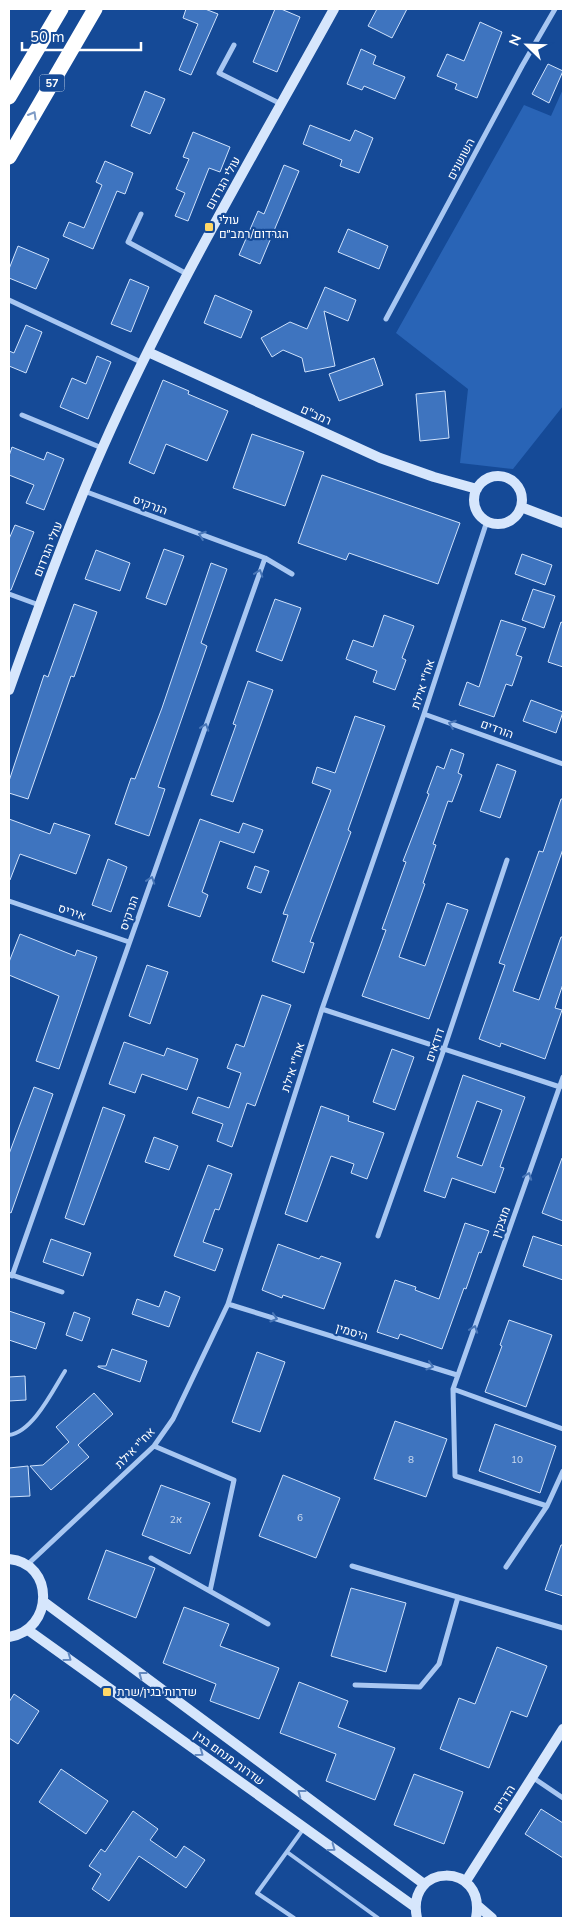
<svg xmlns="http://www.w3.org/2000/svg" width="572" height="1927" font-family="'Nunito Sans',Heebo,sans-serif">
<rect width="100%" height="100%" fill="#154a97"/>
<path fill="#2964b6" d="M563 89V406L513 469 460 463 468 389 396 333 524 105 551 116Z"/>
<path fill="#3e74bf" stroke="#cfe2fc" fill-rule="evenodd" d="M186 9H205L218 14 191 75 179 70 198 24 183 18Z
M275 9H281L300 17 277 72 253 62Z
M377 9H407L392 38 368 26Z
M480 22 502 32 477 98 455 89 457 84 437 76 447 54 464 61Z
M361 49 376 56 373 64 405 77 395 99 364 86 362 90 347 84Z
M548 64 563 71 549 103 532 94Z
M145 91 165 99 150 134 131 126Z
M310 125 350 141 355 130 373 138 359 173 340 166 342 160 303 144Z
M193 132 230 147 220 172 209 168 188 221 175 216 185 193 176 189 189 159 183 157Z
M105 161 133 173 125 194 117 191 93 249 63 236 69 222 84 228 102 185 96 182Z
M284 165 299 171 260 264 239 255 258 211 264 214Z
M348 229 388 246 379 269 338 252Z
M18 246 49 259 36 289 9 278V269Z
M130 279 149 287 131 332 111 324Z
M325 287 356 300 348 321 324 311 335 366 305 372 302 358 283 350 272 357 261 338 290 322 307 329Z
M215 295 252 311 241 338 204 323Z
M26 325 42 332 26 373 9 366V351L14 353Z
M97 356 111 362 88 419 60 407 72 378 86 384Z
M374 358 383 385 339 401 329 374Z
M163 380 189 391 188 394 228 411 207 461 166 444 154 474 129 463Z
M445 391 449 438 420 441 416 394Z
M252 434 304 452 285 506 233 488Z
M12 447 44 460 47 452 64 459 44 510 26 503 34 485 9 475V456Z
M322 475 460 523 438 584 349 553 346 560 298 543Z
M15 525 34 532 11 590H9V539Z
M164 549 184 556 166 605 146 598Z
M96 550 130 563 120 591 85 579Z
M522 554 552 565 545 585 515 574Z
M211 563 227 569 201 643 207 646 158 787 165 789 149 836 115 824 131 778 135 779 162 708Z
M533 589 555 596 544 628 522 620Z
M275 599 301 608 282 661 256 651Z
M74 604 97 612 74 677 71 676 28 799 9 793V781L44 675 48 677Z
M384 615 414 626 402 658 406 660 395 690 373 682 377 671 346 659 353 640 373 647Z
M501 620 526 628 516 655 522 657 512 686 506 684 494 717 459 705 467 682 479 687Z
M561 622 563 623V667L548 662Z
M248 681 273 690 233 802 211 795 236 725 233 724Z
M531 700 563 712 556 733 523 721Z
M355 716 385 726 348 830 351 832 310 942 314 943 304 973 272 961 288 915 283 914 331 790 312 783 317 767 335 773Z
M451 749 464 754 458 773 462 775 452 802 448 801 433 844 436 845 423 883 425 884 399 957 425 966 447 903 468 910 429 1019 362 996 386 930 382 929 406 862 403 861 429 794 427 793 437 766 444 769Z
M497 764 516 771 500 818 480 811Z
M561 799H563V849L513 991 539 1000 561 937H563V984L555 1008 562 1010 545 1059 501 1043 500 1047 479 1039 505 965 499 963 539 851 543 852Z
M9 819 50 834 54 823 90 835 76 874 20 854 10 880H9Z
M200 819 239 833 243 823 263 830 254 853 220 841 202 892 208 895 200 917 168 906Z
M108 859 127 867 111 912 92 905Z
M255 866 269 871 261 893 247 888Z
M20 934 75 956 77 950 97 957 59 1069 36 1061 59 996 9 975V962Z
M147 965 168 972 150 1024 129 1016Z
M262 995 291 1005 255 1106 247 1103 232 1147 217 1141 223 1124 192 1113 198 1097 229 1108 241 1073 227 1068 236 1044 244 1047Z
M124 1042 164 1056 167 1048 198 1059 187 1090 142 1074 135 1093 109 1084Z
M392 1049 414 1057 395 1110 373 1102Z
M463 1075 525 1097 500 1167 504 1168 495 1193 452 1178 445 1198 424 1191ZM477 1101 502 1110 482 1166 457 1157Z
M34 1087 53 1094 11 1213 9 1212V1154Z
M321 1106 349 1116 348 1121 384 1133 367 1179 351 1173 354 1164 331 1156 307 1222 285 1214Z
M103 1107 125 1115 84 1225 65 1218Z
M154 1137 178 1146 169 1170 145 1162Z
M562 1158H563V1221L542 1213Z
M208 1165 232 1174 219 1210 215 1209 203 1242 223 1249 215 1271 174 1256Z
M465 1223 489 1231 481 1253 479 1252 466 1289 464 1288 442 1349 400 1334 398 1339 377 1332 395 1280 416 1287 415 1290 439 1299Z
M533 1236 563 1246V1280L523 1266Z
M51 1239 91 1253 83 1276 43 1262Z
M278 1244 319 1259 321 1256 341 1263 324 1309 283 1295 282 1298 262 1290Z
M165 1291 180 1297 169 1327 132 1314 137 1299 159 1307Z
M9 1311 45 1323 36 1349 9 1340Z
M74 1312 90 1318 82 1341 66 1335Z
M509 1320 552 1335 526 1407 485 1392 502 1346 500 1345Z
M112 1349 147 1361 140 1382 98 1367V1366H106Z
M257 1352 285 1362 260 1432 232 1422Z
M25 1376 26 1400 9 1401V1377Z
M94 1393 113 1414 78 1445 89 1457 51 1490 30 1466 43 1465 69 1442 56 1427Z
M395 1421 447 1439 426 1497 374 1479Z
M495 1424 556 1446 540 1493 479 1471Z
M28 1466 30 1496 9 1497V1468Z
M283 1475 340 1498 316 1558 259 1536Z
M161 1485 210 1503 190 1554 142 1535Z
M561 1545H563V1596L545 1590Z
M106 1550 155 1568 136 1618 88 1599Z
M351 1588 406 1603 386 1672 331 1656Z
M184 1607 229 1624 220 1646 279 1668 259 1719 210 1701 216 1684 163 1663Z
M497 1647 547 1666 527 1717 511 1711 489 1768 440 1749 459 1698 475 1704Z
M299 1682 348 1701 338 1727 395 1748 375 1800 326 1781 336 1754 280 1733Z
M14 1694 39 1711 18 1744 9 1738V1702Z
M61 1769 108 1801 86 1834 39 1802Z
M414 1774 463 1792 444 1844 394 1825Z
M541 1809 563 1823V1858L525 1834Z
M133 1811 158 1829 150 1840 176 1858 184 1846 205 1860 186 1888 139 1856 109 1901 92 1889 101 1874 89 1866 101 1849 105 1852Z"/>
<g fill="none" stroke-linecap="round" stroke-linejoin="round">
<path stroke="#a8c7f2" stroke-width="4" d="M9 1435C33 1432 53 1390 65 1371
M287 1852 378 1918
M294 1918 257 1893 304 1828"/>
<path stroke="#a8c7f2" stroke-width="5" d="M234 45 219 73 281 104
M141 214 128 242 187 274
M9 300 143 363
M386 319 522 66 555 9
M22 415 102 448
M84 491 265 558 292 574
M9 594 39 605
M424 714 563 764
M9 901 129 942
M322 1009 560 1087
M563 1077 453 1389 563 1429
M378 1236 444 1049 507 860
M9 1274 62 1292
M12 1276 265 558
M228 1304 457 1375
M453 1389 455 1476 547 1506
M154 1446 234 1480 210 1591
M151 1558 268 1624
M27 1565 154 1446 173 1419 228 1304 322 1009 424 714 487 521
M352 1566 563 1628
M506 1567 547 1506 563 1471
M355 1685 420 1687 439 1664 458 1597
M532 1777 563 1798"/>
<path stroke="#d6e6fc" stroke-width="10" d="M148 352 380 458 434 477 477 489
M474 500a24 24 0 1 1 48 0a24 24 0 1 1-48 0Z
M521 507 563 523
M9 690C38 609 67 528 102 449 169 297 254 154 334 9
M9 1559C55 1563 54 1630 9 1637
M44 1602 424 1884
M28 1630 415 1907
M466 1881 563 1729
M478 1906 492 1918
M417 1918C405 1862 487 1861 476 1918"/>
<path stroke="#fff" stroke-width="15" d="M9 97 61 9
M9 157 95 9"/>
</g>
<defs><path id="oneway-chevron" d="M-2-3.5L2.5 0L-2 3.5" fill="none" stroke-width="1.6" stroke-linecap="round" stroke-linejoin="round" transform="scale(1.25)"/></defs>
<use stroke="#7e9bc6" href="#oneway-chevron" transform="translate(33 115) rotate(-60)"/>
<g stroke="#4876b7">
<use href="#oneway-chevron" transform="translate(202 535) rotate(-160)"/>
<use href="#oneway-chevron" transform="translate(259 573) rotate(-71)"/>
<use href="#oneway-chevron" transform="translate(452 724) rotate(-160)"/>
<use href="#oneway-chevron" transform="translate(205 727) rotate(-71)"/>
<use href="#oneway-chevron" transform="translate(151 880) rotate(-71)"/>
<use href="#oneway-chevron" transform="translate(528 1176) rotate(-70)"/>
<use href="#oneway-chevron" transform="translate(274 1318) rotate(17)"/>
<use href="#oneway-chevron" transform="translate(474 1329) rotate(-70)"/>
<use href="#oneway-chevron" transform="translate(430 1366) rotate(17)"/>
</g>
<g stroke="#6288bf">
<use href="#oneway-chevron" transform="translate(68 1658) rotate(36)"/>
<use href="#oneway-chevron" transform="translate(142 1675) rotate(-143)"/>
<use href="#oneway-chevron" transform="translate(200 1753) rotate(36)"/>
<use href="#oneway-chevron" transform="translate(301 1793) rotate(-143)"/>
<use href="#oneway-chevron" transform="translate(332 1848) rotate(36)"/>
</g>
<g fill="#ffd868" stroke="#154a97" stroke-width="2">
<rect x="204" y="222" width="10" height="10" rx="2.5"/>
<rect x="102" y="1687" width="10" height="10" rx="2.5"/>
</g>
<g text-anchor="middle" stroke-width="4.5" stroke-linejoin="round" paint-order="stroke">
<g font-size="10" fill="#cfdcef">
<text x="411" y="1463">8</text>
<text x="517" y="1463">10</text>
<text x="300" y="1521">6</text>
<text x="176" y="1523">2א</text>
</g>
<rect fill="#154a97" stroke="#b9c9e0" stroke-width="1" x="39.5" y="74.5" width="25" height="17" rx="4"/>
<g font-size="11" font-weight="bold" fill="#fff">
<text x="52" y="87">57</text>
</g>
<g font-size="12" fill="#fff" stroke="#154a97">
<text transform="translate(461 159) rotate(-62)" y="4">השושנים</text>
<text transform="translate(223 183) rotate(-61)" y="4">עולי הגרדום</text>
<text transform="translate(316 415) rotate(24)" y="4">רמב"ם</text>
<text transform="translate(150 505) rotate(20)" y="4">הנרקיס</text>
<text transform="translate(48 549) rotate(-68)" y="4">עולי הגרדום</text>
<text transform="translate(423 684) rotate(-72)" y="4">אח"י אילת</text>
<text transform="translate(497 729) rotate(20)" y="4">הורדים</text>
<text transform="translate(72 912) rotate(19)" y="4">איריס</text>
<text transform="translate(129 913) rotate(-71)" y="4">הנרקיס</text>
<text transform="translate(435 1045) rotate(-71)" y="4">דודאים</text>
<text transform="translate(293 1067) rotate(-72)" y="4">אח"י אילת</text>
<text transform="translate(501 1222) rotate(-70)" y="4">מוצקין</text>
<text transform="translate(352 1332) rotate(17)" y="4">היסמין</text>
<text transform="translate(135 1448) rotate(-46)" y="4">אח"י אילת</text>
<text transform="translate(229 1758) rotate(36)" y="4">שדרות מנחם בגין</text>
<text transform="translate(504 1799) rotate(-57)" y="4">הדרים</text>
</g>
<g font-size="12" fill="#fff" stroke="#154a97" text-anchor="start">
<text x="219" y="224">עולי<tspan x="219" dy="14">הגרדום/רמב״ם</tspan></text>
<text x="117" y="1696">שדרות בגין/שרת</text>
</g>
</g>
<rect width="572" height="1927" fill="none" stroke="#ffffff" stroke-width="20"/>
<g transform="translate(527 45) rotate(293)" stroke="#154a97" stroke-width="4" paint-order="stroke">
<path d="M0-4L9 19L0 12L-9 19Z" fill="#ffffff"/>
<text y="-8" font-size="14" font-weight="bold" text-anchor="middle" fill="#ffffff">N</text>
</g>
<path d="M22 42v8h119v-8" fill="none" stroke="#ffffff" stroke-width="2.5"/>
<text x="30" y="42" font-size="15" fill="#ffffff" stroke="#154a97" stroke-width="4" paint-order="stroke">50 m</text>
</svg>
